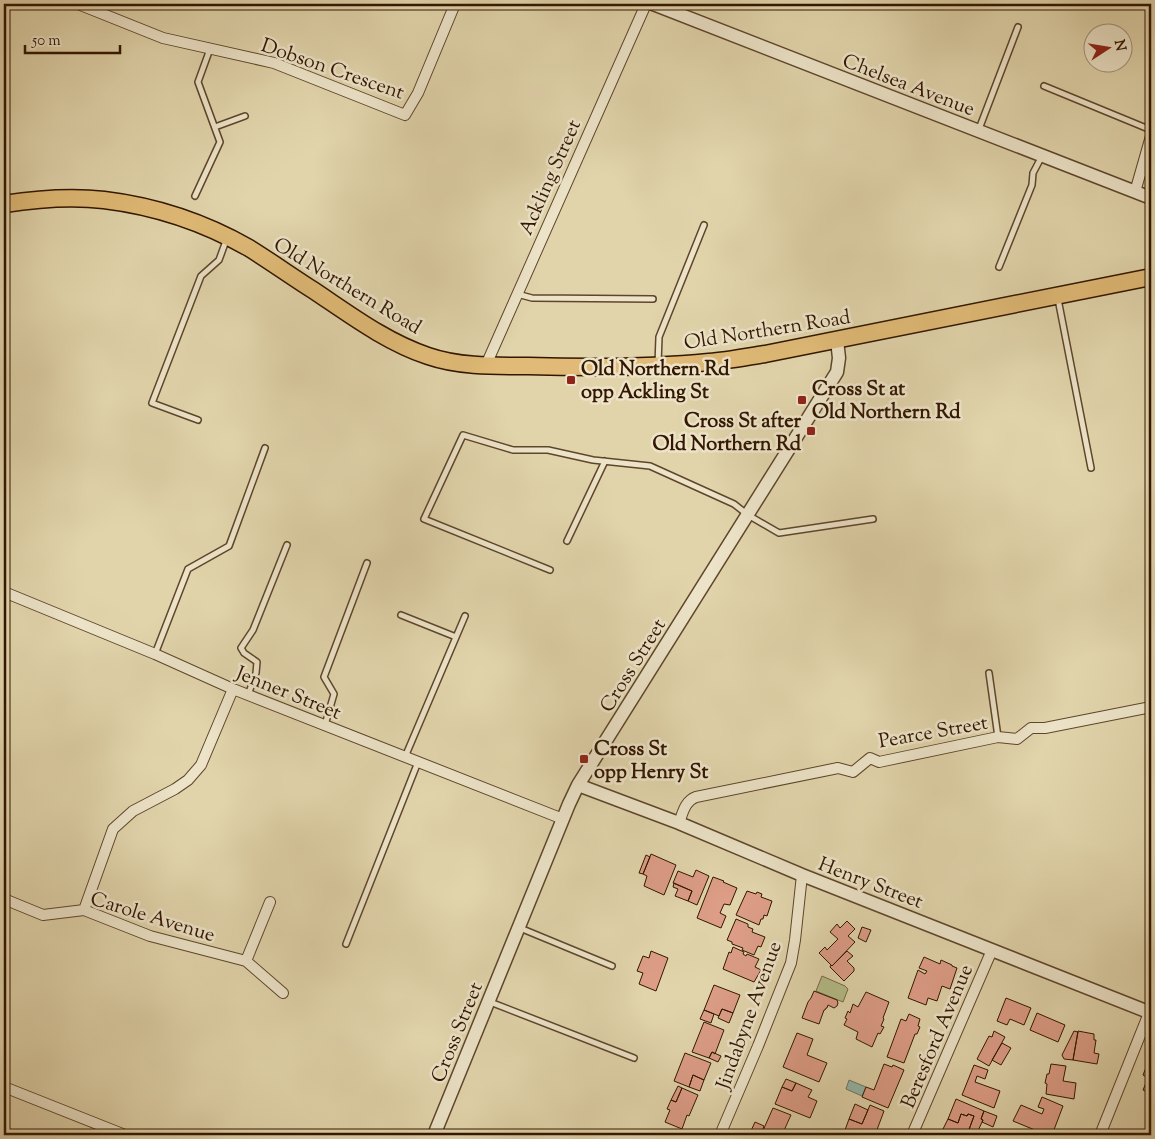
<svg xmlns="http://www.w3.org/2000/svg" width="1155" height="1139" font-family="'Sorts Mill Goudy',serif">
<rect width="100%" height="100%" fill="#e1d4ab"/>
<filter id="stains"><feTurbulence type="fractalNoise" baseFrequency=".004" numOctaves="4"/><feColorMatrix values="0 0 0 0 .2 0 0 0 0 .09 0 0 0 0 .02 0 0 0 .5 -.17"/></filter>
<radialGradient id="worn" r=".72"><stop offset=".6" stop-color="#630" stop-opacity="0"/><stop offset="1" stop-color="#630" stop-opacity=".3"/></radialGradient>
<path fill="#b4bc88" stroke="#736944" d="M822 976 845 986 848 989 843 1002 816 991Z"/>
<path fill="#94b8a9" stroke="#6d7765" d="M849 1080 866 1087 862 1096 846 1089Z"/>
<path fill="#dd9d87" stroke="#321600" d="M651 854 676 865 664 895 644 886 647 876 643 874Z
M646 855 650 857 643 874 639 873Z
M696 870 709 876 697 905 688 901 692 891 673 883 678 871 693 877Z
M713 877 724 881 723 882 737 888 730 905 724 904 720 913 726 916 721 928 697 918Z
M674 883 692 891 688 901 675 896 678 889 673 887Z
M747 891 756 894 757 892 762 894 761 897 772 901 767 916 764 915 763 919H761L759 925 736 915Z
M736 919 748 924V927L753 929 752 932 765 937 761 947 758 946 754 955 742 950 743 948 732 944V942L727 940Z
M847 921 855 929 848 936 855 942 832 966 819 953 825 947 827 950 838 939 830 932 837 924 840 928Z
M862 927 871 930 866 942 858 938Z
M733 947 744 952 743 954 746 956 747 954 759 959 755 967 761 970 754 982 723 969 729 952 731 953Z
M651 951 668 958 656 991 639 984 643 973 637 971 643 956 649 958Z
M847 951 853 956 847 961 854 968V971L844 981 830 967 831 965 832 966Z
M924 957 940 964 941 960 952 965V966L957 968 950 989 942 986 937 1001 928 998 926 1005 908 998 918 970 925 974 927 971 919 968Z
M714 985 740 995 733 1013 722 1009 719 1016 704 1010Z
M814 991 837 1000 838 1003 837 1006 834 1008 828 1005 827 1008H826L825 1010H824L819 1024 802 1018 808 1002 811 998Z
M866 992 889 1002 883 1018 884 1019 881 1026 884 1027 880 1034 878 1033 872 1047 856 1039 858 1032 844 1025 847 1019 845 1018 848 1011 850 1013 853 1004 858 1007Z
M1006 998 1031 1008 1024 1025 1010 1019 1007 1025 997 1021Z
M722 1009 733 1013 729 1023 718 1018Z
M704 1010 714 1014 711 1023 700 1019Z
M1037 1013 1065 1025 1058 1042 1030 1030Z
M909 1014 920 1019 918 1026 920 1027 917 1034H915L904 1063 887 1057 901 1019 906 1021Z
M704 1022 724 1030 715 1054 712 1052 709 1058 692 1052Z
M994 1031 1005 1037 989 1066 977 1059 989 1036 992 1037Z
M1074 1031 1078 1032 1073 1060 1064 1059 1062 1055Z
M1078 1031 1094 1034V1040H1096L1094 1053 1099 1054 1097 1064 1073 1060Z
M797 1033 813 1039 807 1055 827 1063 819 1082 783 1067Z
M1002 1043 1011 1048 1001 1065 992 1060Z
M712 1052 721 1056 718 1062 709 1058Z
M685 1053 711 1063 704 1080 693 1075 689 1087 674 1081Z
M884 1064 892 1067 893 1065 904 1070 888 1108 862 1097 866 1087 874 1090Z
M1051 1064 1066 1066 1063 1081 1076 1083 1074 1099 1046 1094 1047 1084 1045 1083 1047 1074H1049Z
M974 1065 988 1070 985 1079 977 1076 975 1082 1000 1091 994 1108 962 1095Z
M1147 1065 1151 1067V1094L1143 1090 1148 1078 1143 1075Z
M693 1075 704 1080 700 1091 689 1087Z
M786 1079 796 1083 792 1091 782 1087Z
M796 1083 812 1090 808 1097 817 1101 810 1118 775 1104 782 1087 792 1091Z
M678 1086 682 1088 676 1102 671 1100Z
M682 1088 698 1095 689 1116 687 1115 682 1129 665 1122 670 1110 667 1109 671 1100 676 1102Z
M1042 1097 1063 1106 1052 1135H1047L1013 1121 1021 1105 1042 1114 1044 1109 1038 1107Z
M956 1099 984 1111 981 1119 983 1120 976 1135H967L974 1116 968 1114 967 1116 961 1114 958 1123 948 1119Z
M855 1104 868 1110 862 1124 849 1119Z
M870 1105 884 1111 875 1135H857L845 1130 849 1119 862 1124Z
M773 1108 791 1115 782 1135H761Z
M984 1111 997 1116 993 1127 982 1122 983 1120 981 1119Z
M961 1114 967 1116 968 1114 974 1116 967 1135H960L943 1129 948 1119 958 1123Z
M755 1122 764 1126 761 1135H755L750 1133Z"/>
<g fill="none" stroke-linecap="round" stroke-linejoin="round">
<g stroke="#5e462b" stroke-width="8">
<path id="service" d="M1044 86 1151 130
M215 127 245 116
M979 129 1018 27
M195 196 220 142 198 82 210 49
M999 267 1032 185 1033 173 1042 156
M517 294 532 298 653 299
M1058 299 1091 468
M658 364 659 337 704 225
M198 420 152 403 201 276 219 260 227 238
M567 541 605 461
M550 570 424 519 463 435 513 450H548L593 460 650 466 734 504 748 515 779 533 873 519
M401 615 456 637
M155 654 188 569 229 546 265 448
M989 673 998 737
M248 695 256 673 257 662 244 653 241 648 253 630 287 545
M325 725 334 694 324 677 367 563
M405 757 465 616
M520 928 612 966
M346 944 418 762
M490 1002 634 1058"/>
</g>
<g stroke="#5e462b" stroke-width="12">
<path id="minor" d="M78 4 163 38 274 63 405 115 418 93 455 4
M1135 192 1151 136
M486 365 646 4
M4 592 155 654 233 689 563 819
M679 823C683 812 685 801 696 797L838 768 853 772 870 758 879 762 998 737 1017 739 1031 728H1045L1151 707
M4 899 43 915 84 910 150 936 246 961 283 993
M84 910 113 829 133 811 175 789 188 780 201 765 233 689
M246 961 270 902
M4 1087 125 1135
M720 1135 758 1046 791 963 795 940 802 875
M912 1135 992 950
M1100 1135 1149 1013"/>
</g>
<g stroke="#5e462b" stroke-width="15">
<path id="tertiary" d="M653 4 1151 198
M578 785 679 823 802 875 1151 1013
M434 1135 569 804 578 785 837 372 839 358 837 340"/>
</g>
<g stroke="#321600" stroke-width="19">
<path id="primary" d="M4 204C36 199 71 196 104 200 154 206 205 223 249 248 270 261 291 276 313 290 349 314 386 342 428 356 460 367 495 366 528 366 588 368 649 368 709 362 727 361 746 357 765 354L1151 277"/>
</g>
<use href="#service" stroke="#ece3c8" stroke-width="5"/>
<use href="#minor" stroke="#ece3c8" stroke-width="10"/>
<use href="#tertiary" stroke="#ece3c8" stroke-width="12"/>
<use href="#primary" stroke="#e0ba76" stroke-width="16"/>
</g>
<g fill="#8f2418" stroke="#ece3c8" stroke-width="2">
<rect x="566" y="375" width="10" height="10" rx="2.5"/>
<rect x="797" y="395" width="10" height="10" rx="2.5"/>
<rect x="806" y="426" width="10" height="10" rx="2.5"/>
<rect x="579" y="754" width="10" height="10" rx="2.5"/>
</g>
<g text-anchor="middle" stroke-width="5" stroke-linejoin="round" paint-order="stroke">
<g font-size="20" fill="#321600" stroke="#ece3c8">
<text transform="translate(333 68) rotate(19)" y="7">Dobson Crescent</text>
<text transform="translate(909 84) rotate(21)" y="7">Chelsea Avenue</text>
<text transform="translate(549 177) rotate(-66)" y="7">Ackling Street</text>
<text transform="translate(348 285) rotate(31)" y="7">Old Northern Road</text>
<text transform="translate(767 329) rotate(-9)" y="7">Old Northern Road</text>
<text transform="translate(632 665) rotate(-58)" y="7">Cross Street</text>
<text transform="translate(289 692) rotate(22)" y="7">Jenner Street</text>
<text transform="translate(933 731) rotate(-10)" y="7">Pearce Street</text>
<text transform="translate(871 882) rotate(21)" y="7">Henry Street</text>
<text transform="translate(153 916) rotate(17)" y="7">Carole Avenue</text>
<text transform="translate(748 1015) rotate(-70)" y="7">Jindabyne Avenue</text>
<text transform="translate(456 1032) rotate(-68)" y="7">Cross Street</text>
<text transform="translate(936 1036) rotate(-67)" y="7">Beresford Avenue</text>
</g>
<g font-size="20" font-weight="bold" fill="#321600" stroke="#ece3c8" text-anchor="start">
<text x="581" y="375">Old Northern Rd<tspan x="581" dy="23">opp Ackling St</tspan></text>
<text x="812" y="395">Cross St at<tspan x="812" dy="23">Old Northern Rd</tspan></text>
<text x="801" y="427" text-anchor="end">Cross St after<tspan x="801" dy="23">Old Northern Rd</tspan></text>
<text x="594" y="755">Cross St<tspan x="594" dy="23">opp Henry St</tspan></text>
</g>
</g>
<rect width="1155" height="1139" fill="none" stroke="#e1d4ab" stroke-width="20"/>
<rect x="5" y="5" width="1145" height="1129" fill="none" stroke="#321600" stroke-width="2.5"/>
<rect x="10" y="10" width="1135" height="1119" fill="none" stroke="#321600"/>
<g transform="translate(1108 48) rotate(78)"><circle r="24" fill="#ece3c8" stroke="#a29178"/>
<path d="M0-4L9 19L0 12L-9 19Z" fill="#8f2418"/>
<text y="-8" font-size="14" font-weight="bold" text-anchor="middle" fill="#321600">N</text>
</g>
<path d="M25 45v8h95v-8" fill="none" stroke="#321600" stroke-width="2.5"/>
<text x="32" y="45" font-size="15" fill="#321600" stroke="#ece3c8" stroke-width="4" paint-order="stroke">50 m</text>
<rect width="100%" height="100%" filter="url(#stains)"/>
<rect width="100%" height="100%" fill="url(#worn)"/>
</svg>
